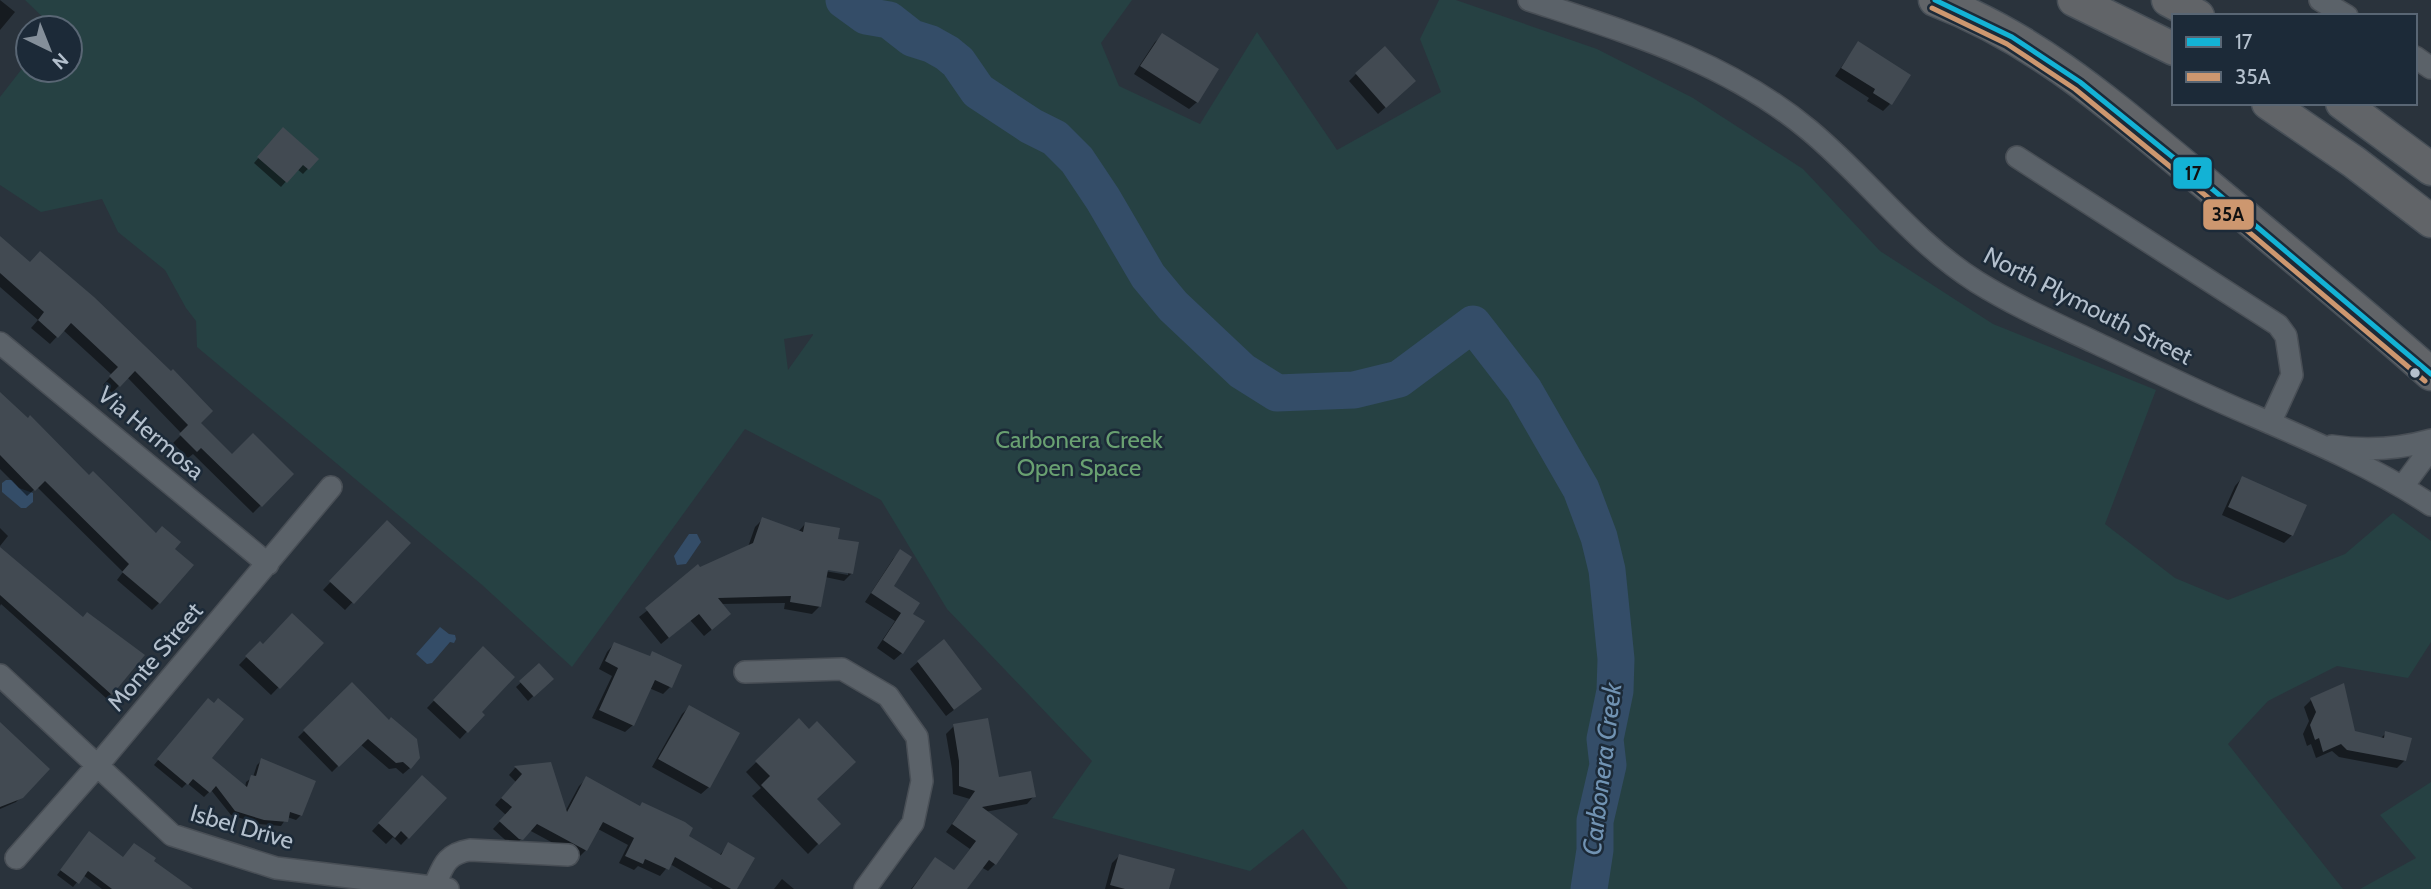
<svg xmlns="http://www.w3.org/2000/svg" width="2431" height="889" font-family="Cabin,sans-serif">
<rect width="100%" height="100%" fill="#2a333c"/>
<path fill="#264143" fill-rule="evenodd" d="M25 0H1132L1101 43 1119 86 1200 124 1257 32 1337 150 1441 92 1420 39 1439 0H1456L1597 49 1693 98 1803 169 1880 251 1993 324 2156 390 2105 524 2175 578 2228 600 2345 554 2393 513 2431 541V642L2408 678 2337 666 2268 701 2228 744 2343 889H1348L1303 829 1250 871 1052 818 1092 761 947 609 881 500 745 429 572 667 481 584 197 347 196 321 186 308 165 270 118 232 102 199 41 212 0 185V97L28 61V70H70V28H54ZM813 334V335L788 370 784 339Z
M2431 782V889H2360L2416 858 2380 815Z"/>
<path fill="#344d68" d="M6 480H12L19 488 33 493V502L26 508H21L2 492V483Z
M689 534H697L701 542 686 564 677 565 674 556Z
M440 627 449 634 455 635 456 639 454 643 450 642 432 663 427 664 416 654Z"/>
<path fill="#0007" fill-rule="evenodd" d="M0 0 15 12 0 30Z
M1163 35 1197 102 1189 109 1134 74 1155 42Z
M1858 43 1890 104 1883 111 1867 101 1869 98 1835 76Z
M1356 74 1407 88 1378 114 1349 81Z
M279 134 317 159 303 174 297 169 281 187 254 163Z
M0 238 232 457 292 474 253 513 193 454 188 458 173 443 182 434 127 377 112 393 103 385 112 375 63 330 50 344 31 328 38 320 0 287Z
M0 394 89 477 172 549 159 603 152 610 117 580 123 572 37 487 27 496 0 469Z
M2242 478 2292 535 2284 543 2222 515 2235 486Z
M763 519 798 532 805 524 836 540 852 573 844 581 825 577 820 606 812 614 784 609 785 603 721 604 722 621 704 636 690 620 661 644 639 617 700 569 748 547 755 527ZM820 566 848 571V575L819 570Z
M387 522 409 543 345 610 323 590Z
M0 528 8 536 0 546Z
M0 550 111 694 106 698 1 604 0 606Z
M900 552 892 586 910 614 902 653 894 660 877 648 895 621 865 602 893 559Z
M260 643 263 646 321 643 271 695 239 665Z
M614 644 648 658 652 654 670 687 663 694 649 688 633 725 625 732 592 718 612 676 599 669 607 652Z
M483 649 479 712 482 715 460 739 427 708Z
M918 662 972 696 946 716 910 669Z
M539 666 551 679 528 701 516 687Z
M352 684 410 768 403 774 396 768 389 769 360 744 332 772 298 737Z
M2311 700 2354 733 2380 739 2386 733 2405 760 2397 768 2339 757 2332 751 2316 758 2311 744 2307 746 2303 734 2309 721 2304 707Z
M204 705 209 758 245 788 246 782 253 777 257 765 262 760 301 815 296 820 287 817 281 826 259 824 231 815 211 790 204 797 187 783 182 788 154 765Z
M689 707 709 787 701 794 652 767 682 714Z
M799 721 815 799 838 824 808 854 752 796 761 788 746 772Z
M0 724 47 769 16 802 0 809Z
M954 726 997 779 1034 796 1027 804 985 812 995 864 988 871 981 867 965 889H911L935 859 953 872 970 849 946 832 970 799 953 794 952 769 946 734Z
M550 764 565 812 579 786 586 779 719 856 728 845 735 889H713L670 864 660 876 638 866 634 870 619 863 628 845 598 829 586 850 579 857 529 830 515 846H512L493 829 506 815 495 805 516 782 509 775 515 768Z
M422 777 445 798 401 845 393 837 386 844 372 831Z
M85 838 123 859 151 861 190 889H102L83 875 73 887 57 875Z
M1119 856 1168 889H1105L1112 863Z
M782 879 794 889H774Z"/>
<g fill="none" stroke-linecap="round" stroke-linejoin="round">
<path stroke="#344d68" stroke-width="37" d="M844 0 866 16 889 20 912 38 931 44 947 53 958 62 978 91 1031 126 1055 138 1077 160 1103 199 1148 276 1173 306 1242 371 1277 393 1354 390 1399 379 1473 324 1524 390 1581 489 1599 537 1607 570 1616 659 1615 691 1605 739 1608 765 1595 821V850L1589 889"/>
</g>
<path fill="#424a52" d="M1162 33 1219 69 1198 103 1140 66Z
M1858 41 1911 75 1892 105 1873 93 1875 89 1841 68Z
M1385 46 1416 81 1386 108 1355 73Z
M283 127 319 159 309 170 303 165 287 183 257 157Z
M0 236 30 262 40 251 94 297 171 371 173 369 213 411 201 423 232 454 253 433 294 474 262 507 201 448 197 452 179 434 188 425 135 371 120 387 109 376 118 367 71 323 58 338 38 320 44 312 0 273Z
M0 392 28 418 30 415 89 475 93 471 156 533 162 526 181 542 175 549 194 565 160 604 122 572 129 564 45 481 35 491 0 455Z
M2242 476 2307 505 2293 536 2228 507Z
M762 517 803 532 805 522 840 528 838 539 859 542 853 574 828 570 821 607 790 602 791 596 718 598 731 614 712 630 699 614 669 638 645 608 698 564 700 567 753 543Z
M387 520 411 543 354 604 329 581Z
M0 547 83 617 87 612 145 655 112 695 0 595Z
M900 549 912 557 894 586 920 603 913 614 925 621 903 654 883 640 901 613 871 593Z
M292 613 324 643 280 689 245 656 260 641 263 644Z
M944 639 982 689 954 710 917 661Z
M614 642 650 656 652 651 682 665 672 688 655 680 634 726 599 710 618 668 605 661Z
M483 646 515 677 482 712 485 715 468 733 433 700Z
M539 663 554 679 534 697 519 681Z
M352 682 389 720 391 717 417 739 420 758 411 769 403 762 396 763 368 739 339 767 303 730Z
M2344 683 2355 731 2384 738 2385 731 2412 738 2406 761 2347 750 2341 744 2323 752 2319 738 2315 740 2310 725 2316 712 2310 698Z
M208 698 214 703 218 698 244 719 212 758 247 787 251 775 256 776 261 758 316 781 302 816 290 812 288 822 264 820 235 811 216 786 210 793 193 779 188 785 157 759Z
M689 705 740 733 710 788 658 759Z
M799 718 809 729 817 721 856 762 817 799 841 824 819 845 761 785 770 776 755 761Z
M988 718 999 777 1031 771 1036 797 982 807 1018 834 996 865 989 860 967 889H912L935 857 954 870 976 841 952 824 975 791 959 786V761L953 724Z
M0 722 50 769 23 798 0 807Z
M551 762 567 812 586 776 640 806 642 802 685 822 693 828 689 836 721 855 728 842 755 858 737 889H731L675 857 669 870 645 859 643 864 625 856 634 838 603 822 587 851 537 824 523 840 519 839 499 821 512 807 501 798 522 774 514 766Z
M422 775 447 798 409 839 401 831 395 838 378 823Z
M89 831 123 857 134 843 156 858 154 861 193 889H112L88 871 79 884 60 870Z
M1119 854 1175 869 1169 889H1125L1110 885Z"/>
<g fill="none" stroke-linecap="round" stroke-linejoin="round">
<g stroke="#494f56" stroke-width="24">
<path id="minor" d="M1529 0C1629 33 1726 61 1809 130 1867 178 1912 241 1977 282 2014 305 2054 323 2094 342 2145 366 2195 391 2247 413 2310 440 2374 467 2431 505
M2320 0 2347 16
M2415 57 2431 68
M2017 157 2278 325 2286 336 2292 375 2270 423
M0 343 268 564
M2332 446C2366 451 2399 449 2431 440
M2403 486 2431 448
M745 672 842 669 888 696 917 737 922 781 913 823 865 889
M0 675 172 835 276 868 448 889
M16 858 97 766 331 487
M434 887C443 867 445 854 470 850L568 855"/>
</g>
<g stroke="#474f57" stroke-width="35">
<path id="highway" d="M1935 0C2044 42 2122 115 2211 188 2285 250 2359 310 2431 374
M2074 0 2174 49
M2168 0 2198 16
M2268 103 2354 162 2431 221
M2342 103 2431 169"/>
</g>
<use href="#minor" stroke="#5b6269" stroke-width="21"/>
<use href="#highway" stroke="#616468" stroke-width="32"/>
<g stroke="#1c2a38" stroke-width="10">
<path id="bus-1" d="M1935 0 2012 37 2080 82 2211 188 2431 374"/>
</g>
<g stroke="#1c2a38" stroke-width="10">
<path id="bus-2" d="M1932 8 2007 44 2075 89 2205 195 2425 381"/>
</g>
<use href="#bus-1" stroke="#13b2d5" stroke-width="5"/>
<use href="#bus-2" stroke="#cd976f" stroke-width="5"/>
</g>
<circle fill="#b4c0cd" stroke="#1c2a38" stroke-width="2.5" cx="2415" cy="373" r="6"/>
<g text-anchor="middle" stroke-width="5" stroke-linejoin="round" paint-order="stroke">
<g font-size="24" fill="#b4c0cd" stroke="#1c2a38">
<text transform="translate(2088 306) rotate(27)" y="8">North Plymouth Street</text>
<text transform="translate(151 433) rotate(40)" y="8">Via Hermosa</text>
<text transform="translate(155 657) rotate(-50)" y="8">Monte Street</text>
<text transform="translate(242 827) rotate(16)" y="8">Isbel Drive</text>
</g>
<g font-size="24" fill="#69a071" stroke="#1c2a38">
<text x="1079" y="448">Carbonera Creek<tspan x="1079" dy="28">Open Space</tspan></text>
</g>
<g font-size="26" font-style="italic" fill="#7193b3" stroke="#1c2a38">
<text transform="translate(1602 769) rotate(-83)" y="9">Carbonera Creek</text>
</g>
</g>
<g stroke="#1c2a38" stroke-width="2.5">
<rect x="2172" y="156" width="41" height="34" rx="7" fill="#13b2d5"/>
<rect x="2202" y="198" width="53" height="33" rx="7" fill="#cd976f"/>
</g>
<g font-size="19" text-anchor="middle" font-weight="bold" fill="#111">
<text x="2193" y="180">17</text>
<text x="2228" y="221">35A</text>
</g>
<rect x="2172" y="14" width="245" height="91" fill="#1c2a38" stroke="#596674" stroke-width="2"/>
<rect x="2186" y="37" width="35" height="10" fill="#13b2d5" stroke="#596674" stroke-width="2"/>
<text x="2235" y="49" font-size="21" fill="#b4c0cd">17</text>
<rect x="2186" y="72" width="35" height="10" fill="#cd976f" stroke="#596674" stroke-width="2"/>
<text x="2235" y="84" font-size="21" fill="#b4c0cd">35A</text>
<g transform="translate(49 49) rotate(137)"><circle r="33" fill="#1c2a38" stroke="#596674" stroke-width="2"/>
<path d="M0-5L12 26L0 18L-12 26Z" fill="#848f9a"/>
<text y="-10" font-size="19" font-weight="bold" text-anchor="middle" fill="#b4c0cd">N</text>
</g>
</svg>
